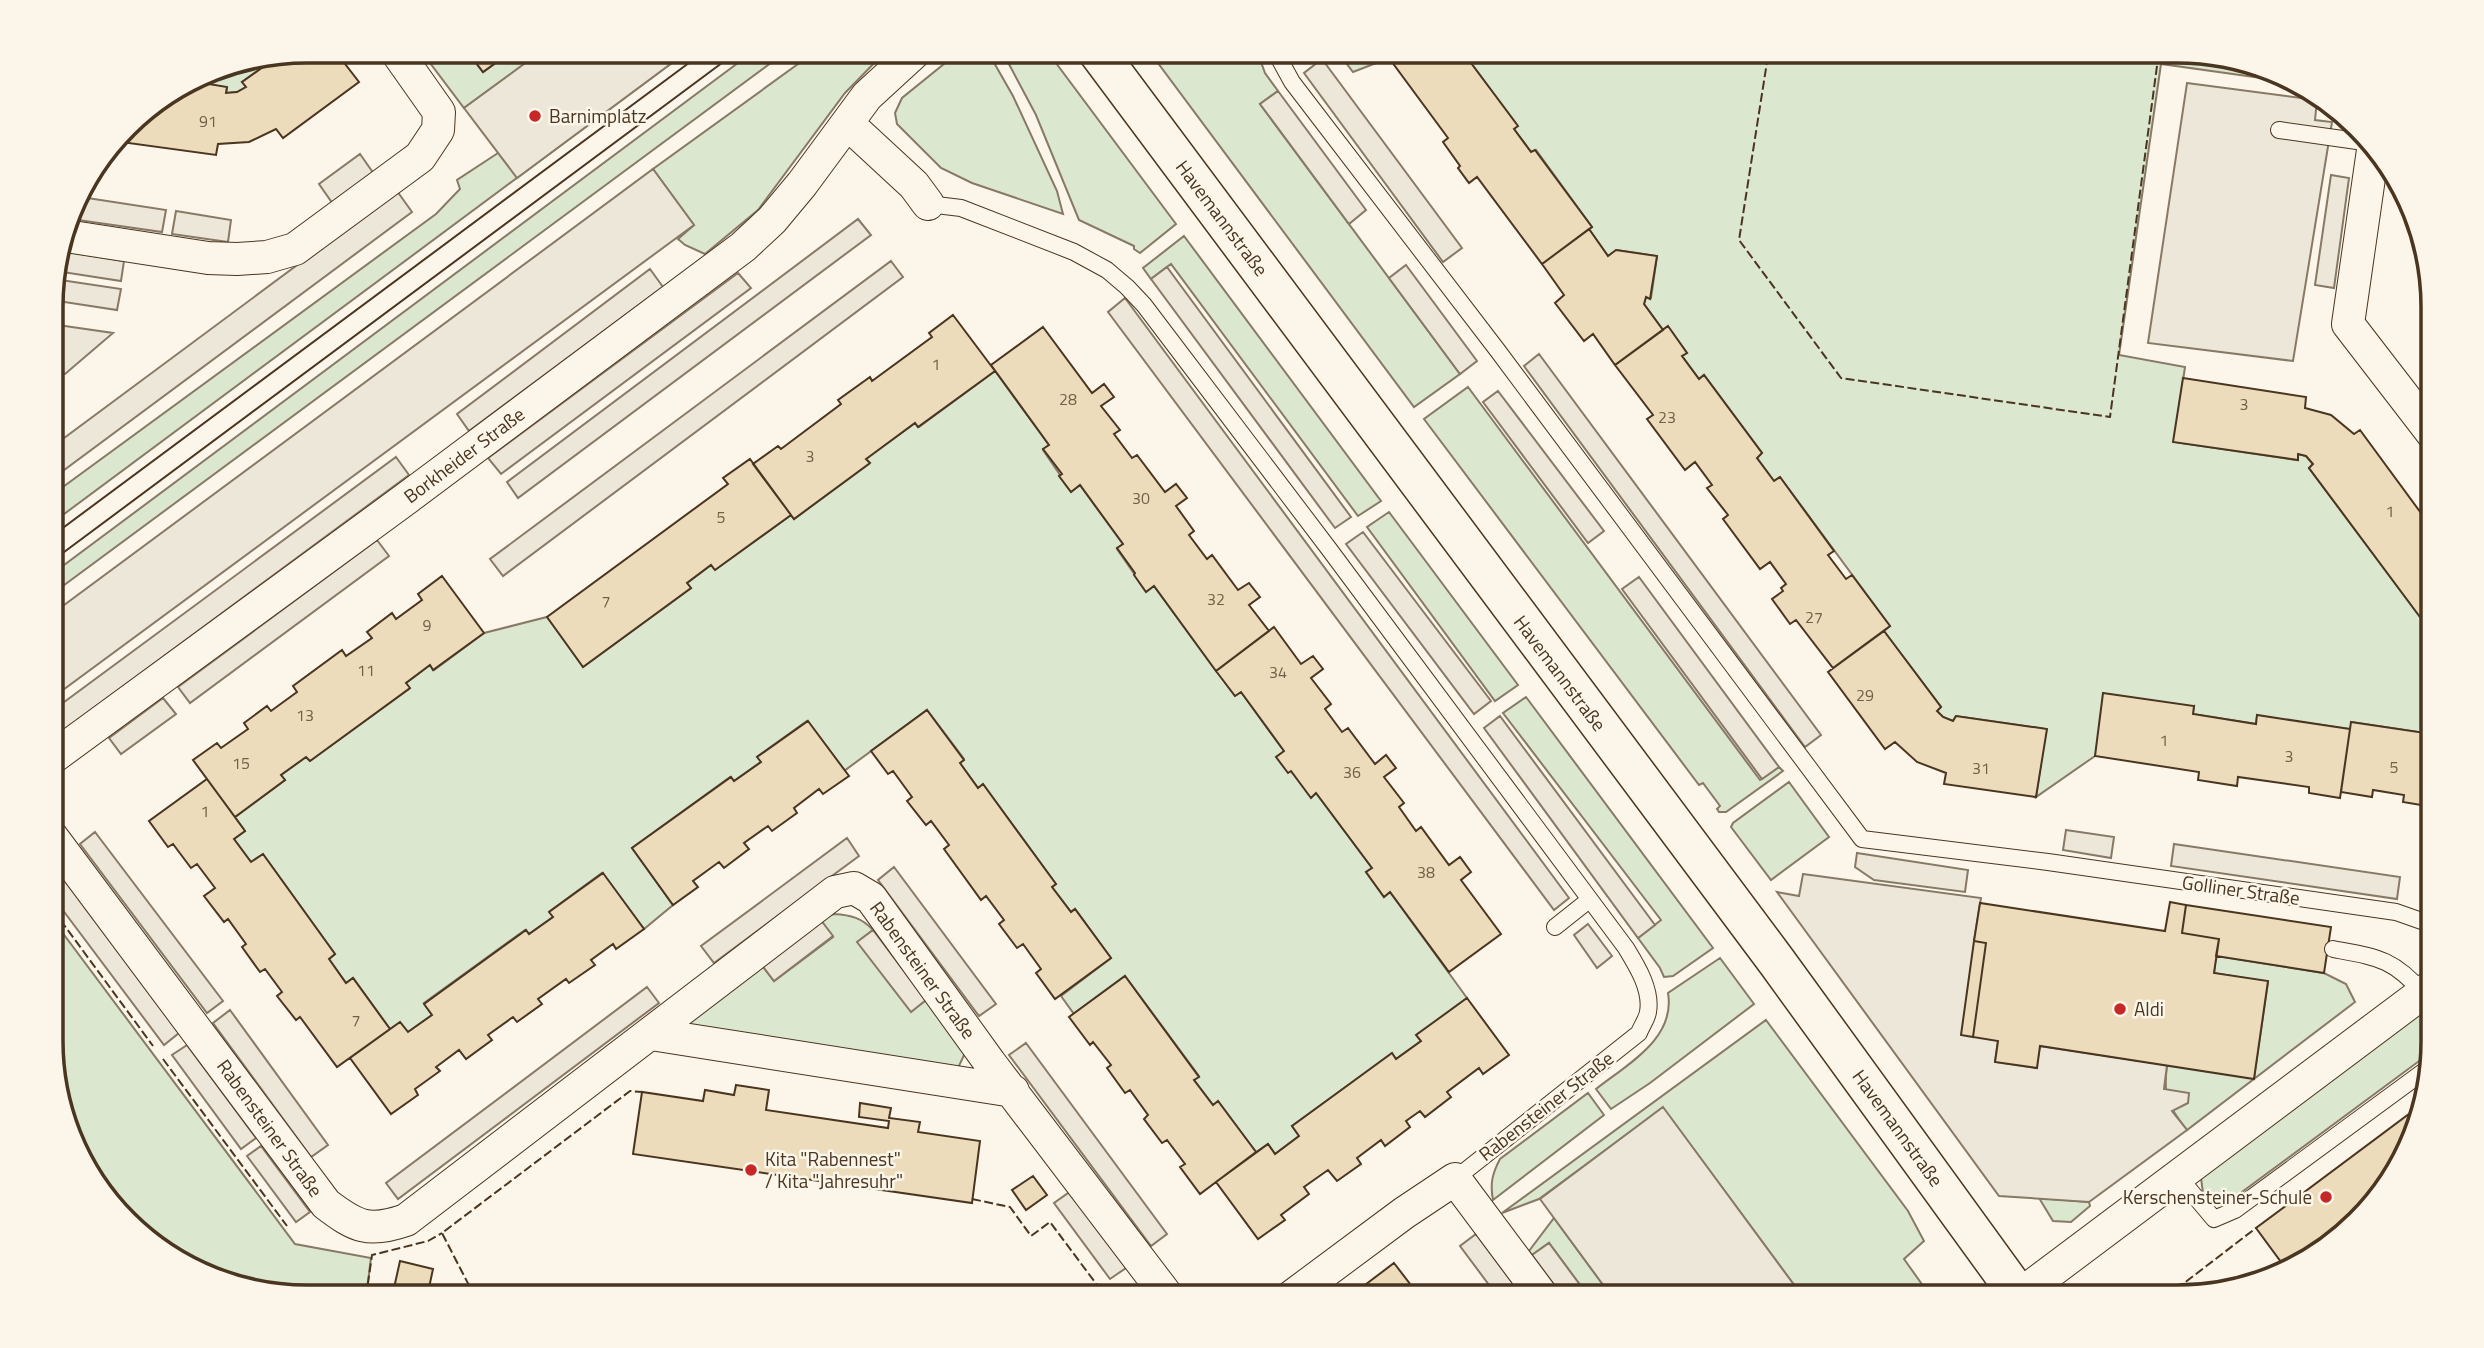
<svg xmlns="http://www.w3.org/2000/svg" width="2484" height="1348" font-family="'Titillium Web',sans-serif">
<rect width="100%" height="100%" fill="#fbf6e9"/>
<path fill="#dce7d0" stroke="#887966" stroke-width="2" d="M421 51H467L483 72 512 51H528L533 58 464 108Z
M688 51 52 523V495L436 214 460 189 457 180 498 153Z
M754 51H787L52 594V574Z
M816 51H886L845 93 758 210 705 254 685 245 678 239 694 225 653 169Z
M960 51H985L989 54 1013 96 1057 191 1063 214 972 183 941 168 897 124 895 113 902 98Z
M1002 51H1010L1018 61 1034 51H1047L1176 224 1140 253 1134 249V246L1079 220 1036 115Z
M1149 51H1257L1265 73 1278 91 1260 104 1460 374 1414 407Z
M1337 51H1400L1389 58 1353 72Z
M1462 51H2177L2290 77 2297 83 2161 64 2119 355 2185 367 2174 442 2297 460 2298 454 2306 456 2313 464 2309 468 2420 617 2432 609V734L2352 722 2350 729 2257 716 2256 724 2193 714 2194 706 2095 756 2036 797 2046 729 1956 716 1953 721 1943 717 1937 711 1941 707 1884 631 1890 626 1780 477 1774 481 1757 458 1762 453 1704 375 1699 379 1682 356 1687 353 1668 327 1663 330 1644 304 1646 297 1651 298 1657 256 1617 250 1608 256 1589 229 1592 227 1536 150 1531 152 1514 129 1517 125Z
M277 57 242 82 246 87 237 92 226 93 227 88 191 81 210 70Z
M1184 236 1381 501 1358 516 1171 264 1151 279 1143 268Z
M995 371 1049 445 1043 450 1071 491 1080 485 1123 544 1117 549 1146 591 1154 586 1235 696 1241 692 1284 751 1291 771 1311 797 1316 793 1372 868 1366 872 1384 897 1390 892 1467 998 1421 1041 1396 1059 1392 1054 1292 1126 1299 1136 1275 1154 1268 1144 1256 1152 1218 1102 1213 1105 1194 1080 1199 1076 1125 976 1074 1014 1061 996 1111 958 1075 909 1071 912 1052 887 1056 884 983 785 978 788 960 763 964 759 927 710 844 771 807 721 758 756 761 762 734 781 730 777 632 848 673 905 644 929 602 873 550 911 553 917 529 934 525 930 424 1003 432 1015 408 1032 400 1022 390 1029 353 978 346 983 329 959 335 954 263 854 251 862 234 839 245 831 235 817 285 780 281 775 306 757 310 761 409 689 406 683 430 665 434 670 484 633 547 617 584 666 691 588 687 583 711 565 715 570 791 515 794 519 869 464 866 459 915 423 919 427Z
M1468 387 1760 780 1779 767 1783 771 1726 812H1719L1717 809 1720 806 1703 783 1699 785 1424 419Z
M1389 512 1518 685 1495 701 1367 527Z
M1526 697 1713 948 1673 976 1664 977 1660 968 1638 938 1661 920 1503 713Z
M1789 782 1829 837 1771 880 1731 827 1733 823Z
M834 914C851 915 862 918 873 930L858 942 911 1011 926 1000 966 1051 958 1068 688 1027 689 1020 761 964 774 981 833 937 820 919Z
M53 920 295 1244 371 1258 366 1297H307L194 1271 94 1184 53 1074Z
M2216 956 2324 973 2346 984 2355 1002 2187 1130C2167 1105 2163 1097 2167 1065L2254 1078 2268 982 2214 973Z
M1720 958 1754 1004 1650 1083 1611 1109 1596 1089C1626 1065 1676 1039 1668 993Z
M2433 1003V1041L2430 1053 2227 1203 2214 1202 2203 1193 2201 1178Z
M1766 1020 1908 1211 1924 1241 1904 1259 1931 1297H1803L1663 1108 1539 1199 1502 1213Z
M1588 1093 1604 1115 1493 1200C1490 1184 1492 1174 1500 1159Z
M2039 1198 2089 1202 2090 1206 2071 1222 2053 1221Z
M1554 1218 1612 1297H1589L1549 1243 1532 1255 1529 1251Z"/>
<path fill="#ede7d9" stroke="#887966" stroke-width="2" d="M528 51H688L517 178 464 108 532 58Z
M1322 59 1462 248 1443 262 1304 73Z
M2187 83 2317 100 2315 120 2332 122 2293 361 2148 343Z
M1278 91 1366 210 1349 224 1260 104Z
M360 154 374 174 333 204 319 184Z
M653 169 694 225 52 698V614Z
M2331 175 2349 178 2334 288 2315 285Z
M397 191 412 212 52 479V447Z
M81 197 166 210 162 232 78 220Z
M176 211 231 220 228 242 172 234Z
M858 219 871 235 518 498 507 482Z
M62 251 124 261 121 281 56 271Z
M891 261 903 277 503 576 490 559Z
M1406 265 1477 361 1460 374 1389 278Z
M1167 267 1351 517 1335 528 1151 279Z
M650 269 663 287 469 431 457 414Z
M738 273 751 288 501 474 488 458Z
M54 279 121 289 117 310 51 300Z
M1125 298 1569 898 1554 910 1108 312Z
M51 324 113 333 65 374 52 372Z
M1539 354 1821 735 1805 747 1524 366Z
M1498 391 1604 531 1588 543 1483 402Z
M396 457 409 475 60 733 52 722V711Z
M1363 532 1491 701 1474 714 1346 544Z
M377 540 389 556 190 703 178 687Z
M1639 577 1779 767 1762 779 1622 589Z
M163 698 176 714 121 754 109 738Z
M1500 716 1655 925 1638 938 1484 728Z
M2066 830 2114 837 2111 858 2063 850Z
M95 832 223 1001 207 1013 80 844Z
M847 838 859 856 714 963 701 946Z
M2174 844 2400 877 2397 899 2171 866Z
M1857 853 1968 870 1965 892 1874 880 1855 867Z
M53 864 179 1033 164 1045 53 897Z
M894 867 996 1004 979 1016 878 880Z
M1803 874 1981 898 1974 941 1998 1041 1995 1062 2036 1068 2040 1046 2167 1065 2164 1089 2189 1093 2188 1103 2172 1111 2187 1130 2089 1202 1999 1196 1777 892 1799 896Z
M820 919 833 936 774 981 761 964Z
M1588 924 1612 956 1597 968 1574 935Z
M873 930 926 1000 911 1012 857 942Z
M647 987 659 1003 398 1199 386 1183Z
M230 1010 328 1145 311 1157 213 1023Z
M1026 1043 1167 1234 1151 1246 1009 1055Z
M187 1045 256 1138 241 1149 172 1055Z
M1663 1107 1803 1297H1612L1540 1199Z
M261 1146 310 1212 296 1222 247 1156Z
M1071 1191 1126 1268 1110 1279 1054 1203Z
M1476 1234 1523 1297H1498L1460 1246Z
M1549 1243 1589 1297H1563L1532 1255Z"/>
<path fill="#ecdcbc" stroke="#4a3520" stroke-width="2" d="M307 51H335L359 82 283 138 276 129 249 142 218 144 216 155 121 142 123 135 138 115 191 81 227 87 226 93 237 92 246 87 242 82 277 57Z
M467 51H512L483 72Z
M1400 51H1462L1518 126 1514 129 1531 152 1535 150 1592 227 1542 264 1477 177 1469 183 1458 168 1460 166 1443 142 1448 138 1389 58Z
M1589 229 1608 256 1616 250 1657 256 1650 299 1646 297 1644 304 1663 330 1615 365 1593 334 1584 341 1555 303 1564 295 1542 264Z
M953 315 995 371 918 427 915 423 866 459 870 463 794 519 753 464 778 446 781 449 841 404 838 400 870 377 872 381 932 337 929 333Z
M1668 326 1687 353 1682 356 1699 379 1704 375 1762 453 1757 458 1774 481 1780 477 1834 551 1828 555 1846 579 1852 575 1890 626 1833 668 1796 620 1790 624 1772 599 1783 591 1781 588 1786 584 1770 562 1760 569 1723 519 1728 515 1707 488 1712 485 1695 462 1685 470 1647 419 1653 415 1615 365Z
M1043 327 1092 393 1104 384 1114 397 1101 406 1120 430 1114 434 1132 458 1137 455 1165 492 1176 484 1187 498 1176 506 1194 531 1189 535 1207 559 1212 555 1238 590 1249 583 1260 597 1249 605 1269 631 1216 671 1154 586 1146 592 1134 575 1135 573 1117 548 1123 544 1080 485 1071 492 1059 476 1062 474 1043 449 1049 445 991 365Z
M2183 378 2306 397 2305 408 2331 415 2354 434 2360 430 2432 528V609L2420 617 2309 468 2313 464 2306 456 2298 454V460L2173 442Z
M750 459 791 515 715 570 711 565 687 583 691 588 583 667 547 617 728 484 723 478Z
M442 576 484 633 433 670 430 665 406 683 410 688 310 761 306 757 281 775 285 780 235 817 193 760 217 743 221 748 248 729 244 723 267 706 271 711 297 692 293 686 342 650 346 656 372 638 367 632 392 613 396 619 422 600 418 594Z
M1274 627 1301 664 1313 656 1323 669 1311 678 1331 704 1325 709 1342 732 1348 728 1375 764 1386 755 1396 768 1384 777 1404 803 1399 807 1416 831 1421 827 1449 865 1460 857 1471 872 1461 880 1501 934 1449 972 1390 892 1384 897 1366 872 1372 868 1316 793 1311 798 1291 771 1288 773 1276 757 1284 751 1241 692 1235 696 1216 671Z
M1884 631 1941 707 1937 711 1943 717 1953 721 1956 716 2047 729 2036 797 1944 784 1946 773 1917 762 1895 742 1885 749 1828 672Z
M2103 693 2194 706 2193 714 2256 724 2257 715 2350 729 2340 798 2309 793V787L2238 777 2237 786 2198 780 2199 772 2095 756Z
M927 710 964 760 960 763 978 788 983 784 1056 884 1052 887 1071 912 1075 909 1111 958 1055 999 1036 973 1041 969 1023 944 1017 948 999 924 1004 920 986 896 981 900 944 849 949 845 931 821 926 825 907 801 912 797 893 771 888 774 871 751Z
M808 721 849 776 823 794 819 789 794 808 797 813 772 831 768 826 744 843 749 849 724 868 719 862 693 881 698 887 673 905 632 848 731 777 734 781 761 762 757 757Z
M2351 722 2432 734 2433 807 2403 802 2404 795 2373 790 2372 797 2341 792Z
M207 779 245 831 234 839 251 862 263 854 335 954 329 959 346 983 353 978 390 1029 337 1067 300 1017 296 1020 277 996 282 992 265 969 260 972 242 947 246 944 228 919 224 922 204 896 215 888 197 864 191 868 173 844 168 847 149 821Z
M603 873 644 929 616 949 613 944 591 960 595 965 569 983 566 979 538 999 542 1004 517 1022 513 1017 488 1035 492 1040 466 1059 459 1050 436 1067 440 1071 415 1089 418 1095 391 1114 350 1058 400 1022 408 1032 432 1015 424 1004 526 930 529 934 553 917 549 912Z
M2170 902 2186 905 2182 933 2219 939 2214 973 2268 981 2254 1079 2040 1046 2037 1068 1995 1062 1998 1041 1973 1037 1986 943 1974 941 1980 903 2165 931Z
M2186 905 2331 927 2324 973 2216 956 2219 939 2182 933Z
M1974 941 1986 943 1973 1037 1961 1035Z
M1125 976 1199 1077 1194 1080 1213 1105 1218 1101 1256 1152 1200 1194 1180 1167 1185 1164 1167 1140 1162 1143 1144 1119 1148 1115 1130 1090 1125 1093 1107 1068 1111 1065 1093 1042 1090 1045 1069 1017Z
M1467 998 1509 1055 1483 1074 1479 1068 1447 1092 1451 1097 1425 1117 1420 1111 1406 1121 1410 1127 1385 1146 1381 1140 1357 1158 1361 1164 1337 1181 1328 1170 1304 1187 1309 1194 1281 1215 1285 1220 1258 1239 1216 1182 1268 1144 1275 1154 1299 1136 1292 1126 1392 1053 1396 1059 1421 1041 1416 1035Z
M736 1085 769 1090 766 1110 888 1128 889 1121 859 1117 860 1103 891 1108 889 1118 920 1122 918 1132 980 1141 972 1203 633 1154 642 1092 703 1101 705 1090 734 1095Z
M2417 1108 2407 1154 2319 1254 2284 1266 2256 1228Z
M1033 1176 1047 1195 1026 1210 1012 1190Z
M400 1261 433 1269 427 1297H392Z
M1394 1263 1420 1297H1349Z"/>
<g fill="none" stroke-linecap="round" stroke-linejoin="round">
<g stroke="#4a3520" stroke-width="18">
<path id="service" d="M1275 51 1292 82 1498 351 1862 839 2048 862 2396 912 2433 925
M2279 130 2364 142
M928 204 961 208 1074 252 1107 270 1127 287 1144 305 1329 549 1626 948C1637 966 1652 990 1648 1012 1647 1019 1641 1027 1639 1033L1455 1179
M1555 927 1589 900
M2333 949C2376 957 2393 958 2423 993
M2177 1175 2214 1219 2235 1210 2427 1069"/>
</g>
<g stroke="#4a3520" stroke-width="34">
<path id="minor" d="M847 123 914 185 928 204
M2373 150 2348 324 2432 433
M66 236 208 258 237 259 267 257 295 249 420 157 438 130 439 112 396 51
M52 758 407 498 743 247 772 220 802 184 867 96 916 51
M52 837 326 1204C356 1227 369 1233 406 1220L835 892 854 888 871 898 990 1063 1168 1297
M651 1034 1013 1091
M1291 1297 1404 1213 1455 1179 1543 1297
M2017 1297 2433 985"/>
</g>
<g stroke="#4a3520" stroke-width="41">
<path id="secondary" d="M1097 51 1777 962 2020 1297"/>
</g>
<use href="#service" stroke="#fbf6e9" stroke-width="16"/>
<use href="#minor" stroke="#fbf6e9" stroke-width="32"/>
<use href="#secondary" stroke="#fbf6e9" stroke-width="38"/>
<path stroke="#4a3520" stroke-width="2" d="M52 536 705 51
M52 561 738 51"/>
<path stroke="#4a3520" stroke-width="2" stroke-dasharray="9 3.5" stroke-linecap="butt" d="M1782 51 1767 62 1739 240 1841 378 2110 417 2159 51
M53 910 153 1046
M163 1059 287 1226
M972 1199 1010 1207 1031 1236 1050 1222 1106 1297
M366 1297 372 1255 428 1241 442 1233
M475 1297 442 1233 630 1091 642 1092
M2166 1297 2256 1228"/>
</g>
<g fill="#c62828" stroke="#fbf6e9" stroke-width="2.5">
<circle cx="535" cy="116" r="7"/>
<circle cx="2120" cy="1009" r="7"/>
<circle cx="751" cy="1170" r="7"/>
<circle cx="2326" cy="1197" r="7"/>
</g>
<g text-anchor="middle" stroke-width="5" stroke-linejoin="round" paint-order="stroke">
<g font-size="16" fill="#725f47">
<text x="208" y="127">91</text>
<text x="936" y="370">1</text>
<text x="1068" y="405">28</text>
<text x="2244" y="410">3</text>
<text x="1667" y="423">23</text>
<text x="810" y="462">3</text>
<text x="1141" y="504">30</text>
<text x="2390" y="517">1</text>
<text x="721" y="523">5</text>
<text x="1216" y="605">32</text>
<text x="606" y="607">7</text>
<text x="1814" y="623">27</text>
<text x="427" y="631">9</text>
<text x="366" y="676">11</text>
<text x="1278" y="678">34</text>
<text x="1865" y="701">29</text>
<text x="305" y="721">13</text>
<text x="2164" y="746">1</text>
<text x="2289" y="762">3</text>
<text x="241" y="769">15</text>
<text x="2394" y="773">5</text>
<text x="1981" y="774">31</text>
<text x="1352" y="778">36</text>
<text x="205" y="817">1</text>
<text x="1426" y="878">38</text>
<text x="356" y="1026">7</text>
</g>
<g font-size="19" fill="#4a3520" stroke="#fbf6e9" text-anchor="start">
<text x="549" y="123">Barnimplatz</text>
<text x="2134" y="1016">Aldi</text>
<text x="765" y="1166">Kita "Rabennest"<tspan x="765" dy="22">/ Kita "Jahresuhr"</tspan></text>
<text x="2312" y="1204" text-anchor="end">Kerschensteiner-Schule</text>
</g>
<g font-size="19" fill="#4a3520" stroke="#fbf6e9">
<text transform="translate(1222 218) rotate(53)" y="7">Havemannstraße</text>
<text transform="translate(464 455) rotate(-37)" y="7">Borkheider Straße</text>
<text transform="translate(1560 673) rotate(53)" y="7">Havemannstraße</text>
<text transform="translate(2241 890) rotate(8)" y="7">Golliner Straße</text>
<text transform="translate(923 970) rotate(54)" y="7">Rabensteiner Straße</text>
<text transform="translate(1546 1106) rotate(-38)" y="7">Rabensteiner Straße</text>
<text transform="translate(270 1128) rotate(54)" y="7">Rabensteiner Straße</text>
<text transform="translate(1898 1128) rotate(54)" y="7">Havemannstraße</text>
</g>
</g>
<path d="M0 0H2484V1348H0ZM307 63H2177A244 244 0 0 1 2421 307V1041A244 244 0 0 1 2177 1285H307A244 244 0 0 1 63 1041V307A244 244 0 0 1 307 63Z" fill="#fbf6e9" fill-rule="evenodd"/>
<path fill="none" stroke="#4a3520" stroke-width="3.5" d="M307 63H2177A244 244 0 0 1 2421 307V1041A244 244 0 0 1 2177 1285H307A244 244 0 0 1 63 1041V307A244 244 0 0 1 307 63Z"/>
</svg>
